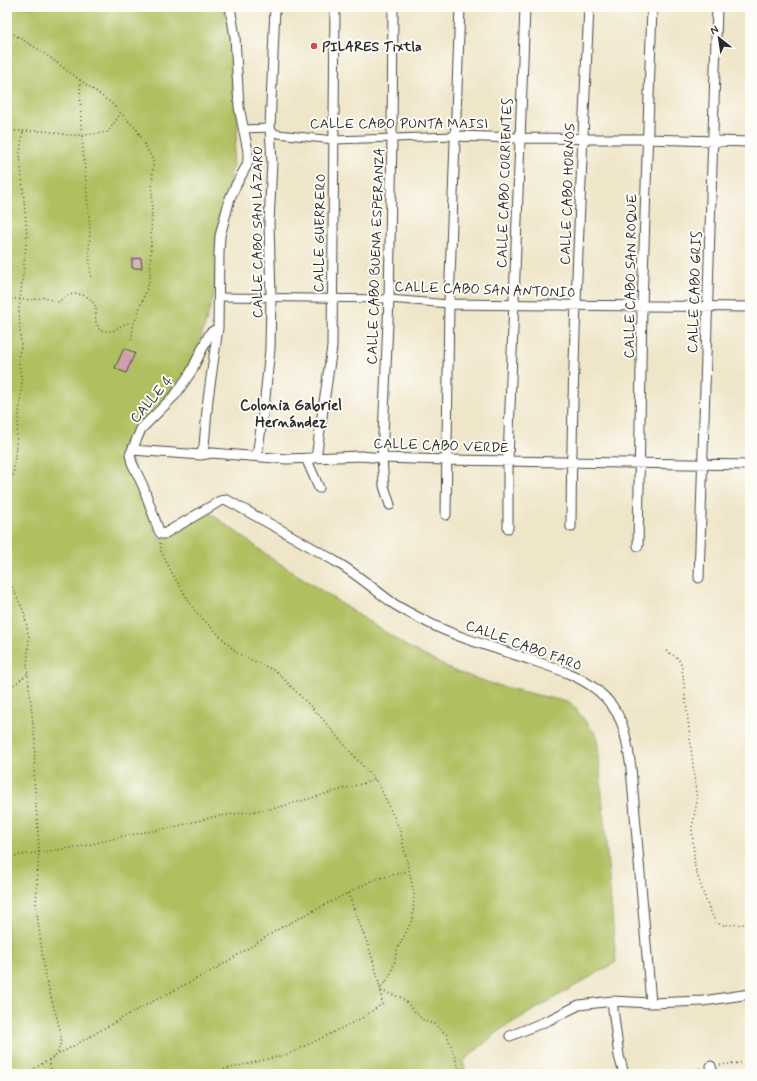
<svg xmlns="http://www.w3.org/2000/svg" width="757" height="1081" font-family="Mynerve,sans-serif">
<rect width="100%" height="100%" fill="#fdfcf7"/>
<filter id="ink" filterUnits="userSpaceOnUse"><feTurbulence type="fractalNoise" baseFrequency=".025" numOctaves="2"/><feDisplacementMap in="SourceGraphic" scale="8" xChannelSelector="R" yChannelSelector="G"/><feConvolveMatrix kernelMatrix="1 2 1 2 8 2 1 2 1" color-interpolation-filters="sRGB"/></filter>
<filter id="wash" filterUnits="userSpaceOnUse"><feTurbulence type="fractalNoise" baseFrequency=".012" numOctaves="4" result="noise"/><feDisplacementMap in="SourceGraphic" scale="16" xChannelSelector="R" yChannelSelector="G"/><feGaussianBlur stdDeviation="0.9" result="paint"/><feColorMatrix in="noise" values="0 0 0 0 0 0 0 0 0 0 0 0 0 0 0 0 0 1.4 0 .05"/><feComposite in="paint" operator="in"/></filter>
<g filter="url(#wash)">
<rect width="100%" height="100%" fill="#efe5c8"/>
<path fill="#b0bf61" stroke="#6e7546" d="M7 7H227L233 35 238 127 232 168 217 230 214 294 195 359 128 449 159 541 209 512 270 557 408 647 454 671 496 685 571 703 597 736 616 962 503 1028 463 1061 466 1074H7Z"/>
<g id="blocks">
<path fill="#d49daf" d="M141 258 142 268H132V259Z
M124 348 135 353 126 373 115 368Z"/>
</g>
</g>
<g filter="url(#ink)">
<use href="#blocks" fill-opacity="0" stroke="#484743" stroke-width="1"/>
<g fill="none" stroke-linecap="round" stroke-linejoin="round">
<g stroke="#484743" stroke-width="9">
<path id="pedestrian" d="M243 129 270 128 275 133 278 134 334 140 455 136
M219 297 389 299 449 304"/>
</g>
<g stroke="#484743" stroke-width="11">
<path id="minor" d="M455 136 519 138 647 139 750 142
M449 304 750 307
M218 328 210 333 191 372 176 394 141 429 130 455 132 463 143 486 159 531 161 534H164L220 501 227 500C264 521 302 541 338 563 358 575 375 590 394 604 405 611 417 617 429 623 461 639 495 648 528 659 552 667 577 674 597 690 624 712 626 735 631 768L651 1003
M132 450 201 455 212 453 287 459 361 456 382 458 447 460 750 465
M201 455 204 446 208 399 218 328 219 253 220 236 230 198 236 185 247 165 248 160V151L239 107 235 37 230 7
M257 456 264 407 270 349 271 297 269 223 272 162 270 128 275 7
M306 458 319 488
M316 458 332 347 335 7
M390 505 384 486 382 458 389 299 392 138 393 7
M446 515 449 304 460 7
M571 527C572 354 581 180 589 7
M508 528V460L525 7
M638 546 642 306 652 7
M699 578 717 7
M612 1001 619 1056 624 1074
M510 1036 549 1020 579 1005 612 1001 651 1003 703 1001 750 994
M711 1066 713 1074"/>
</g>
<path stroke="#484743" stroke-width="1.5" stroke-dasharray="1 3" stroke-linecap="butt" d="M7 30 41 51 111 103 137 130 153 160 150 280 134 323 131 342
M80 80 81 125 90 230 89 252 91 278
M7 131H45L68 135H85L108 132 120 114
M7 298 30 300 46 297 53 301 59 302C63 297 69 294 75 294 85 294 94 299 96 310 96 314 95 318 96 322 97 325 99 328 100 331H113L122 325 135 321
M7 479 13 477 22 383 18 357 21 347 19 311 27 235 20 153 23 131
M160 543 161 551 172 573 195 611 237 653 277 672 320 716 340 740 378 783 400 830 414 893 413 918 396 952 395 961 389 978 381 987
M7 576 24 612 29 637 27 666 35 743 34 777 39 846 36 906 45 975 61 1033V1041L57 1055
M666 651 678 658 682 667 697 801 692 828 695 868 706 901 716 923 723 925 750 924
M7 689 18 682 27 674
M7 857 84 846 124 836 174 827 213 817 276 808 375 780
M381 991 402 998 424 1021 434 1024 447 1035 461 1074
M49 1060 52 1074
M720 1065 750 1062
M24 1074 131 1013 217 968 280 928 373 880 408 871
M213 1074 222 1070 289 1054 362 1018 382 1004C380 969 360 926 348 893
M660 1074 702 1068"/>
<use href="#pedestrian" stroke="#fff" stroke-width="7"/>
<use href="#minor" stroke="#fff" stroke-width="9"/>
</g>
</g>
<circle fill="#d1495b" stroke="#fdfcf7" stroke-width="1.5" cx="314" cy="46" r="4"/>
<g text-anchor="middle" stroke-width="4" stroke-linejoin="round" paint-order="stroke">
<g font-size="14" font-weight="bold" fill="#2b2b2b" stroke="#fdfcf7" text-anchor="start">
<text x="322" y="51">PILARES Tixtla</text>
</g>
<g font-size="14" fill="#2b2b2b" stroke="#fdfcf7">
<text x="399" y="128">CALLE CABO PUNTA MAISI</text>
<text transform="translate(504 183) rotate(-88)" y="5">CALLE CABO CORRIENTES</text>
<text transform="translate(567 194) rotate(-88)" y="5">CALLE CABO HORNOS</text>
<text transform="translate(257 232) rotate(-90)" y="5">CALLE CABO SAN LÁZARO</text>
<text transform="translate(319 233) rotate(-89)" y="5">CALLE GUERRERO</text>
<text transform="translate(375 256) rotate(-88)" y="5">CALLE CABO BUENA ESPERANZA</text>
<text transform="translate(630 276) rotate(-89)" y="5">CALLE CABO SAN ROQUE</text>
<text transform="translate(485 289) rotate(2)" y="5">CALLE CABO SAN ANTONIO</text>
<text transform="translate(694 292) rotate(-88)" y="5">CALLE CABO GRIS</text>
<text transform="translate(151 399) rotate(-49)" y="5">CALLE 4</text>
<text transform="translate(441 445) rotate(2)" y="5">CALLE CABO VERDE</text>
<text transform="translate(524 645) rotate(20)" y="5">CALLE CABO FARO</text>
</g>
<g font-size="15" font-weight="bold" fill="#2b2b2b" stroke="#fdfcf7">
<text x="291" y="410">Colonia Gabriel<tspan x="291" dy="17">Hernández</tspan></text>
</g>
</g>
<rect width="757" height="1081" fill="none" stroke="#fdfcf7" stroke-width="24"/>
<g transform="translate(719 38) rotate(330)" stroke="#fdfcf7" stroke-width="3" paint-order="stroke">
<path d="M0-3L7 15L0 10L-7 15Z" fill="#2b2b2b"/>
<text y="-6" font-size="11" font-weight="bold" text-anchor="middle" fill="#2b2b2b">N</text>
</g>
</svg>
